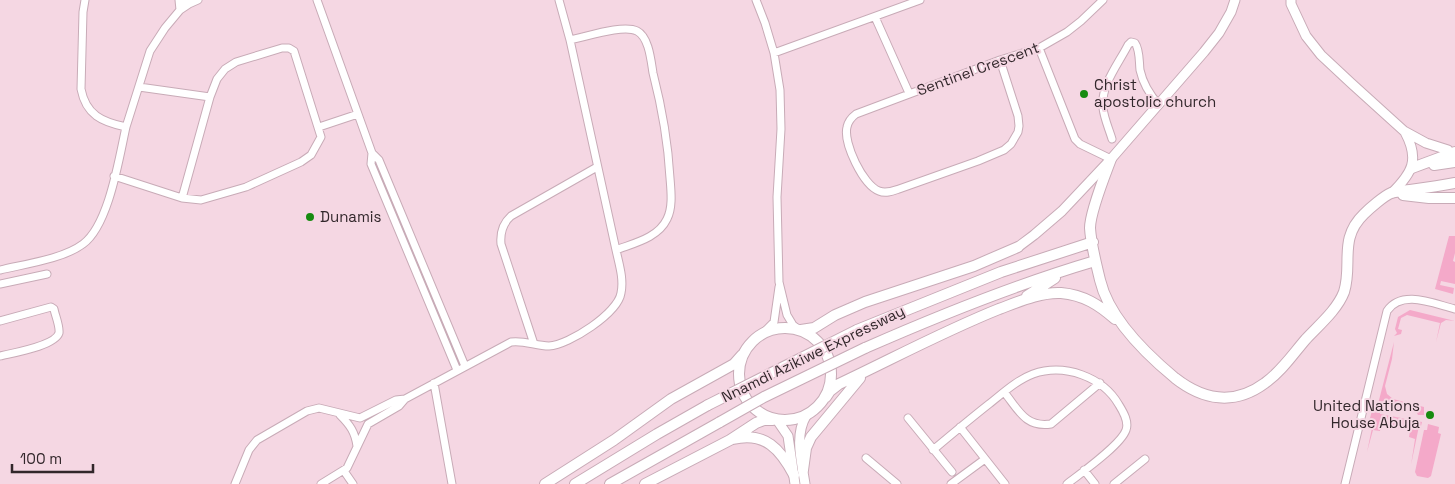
<svg xmlns="http://www.w3.org/2000/svg" width="1455" height="484" font-family="'Space Grotesk',sans-serif">
<rect width="100%" height="100%" fill="#f5d7e3"/>
<path fill="#f4a9c9" d="M1449 236H1455V253L1453 261 1455 262V284L1441 281 1440 285 1454 288 1453 294 1435 289Z
M1410 310 1455 321 1446 320 1441 323 1436 342 1440 323 1407 315 1401 318 1398 329 1402 330 1401 334 1394 336 1397 333 1395 329 1398 317Z
M1394 342 1392 359 1385 386 1387 394 1393 399 1424 407V415H1418L1417 413 1418 407 1396 402 1393 406 1382 405 1380 414 1422 422 1421 426H1419L1411 465 1415 439 1409 437 1410 431 1381 424 1380 431 1373 430 1367 452 1373 423 1369 422 1374 403 1378 404Z
M1428 424 1439 427 1438 433 1441 434 1431 476 1428 478 1417 476 1415 472 1424 430H1427Z"/>
<g fill="none" stroke-linecap="round" stroke-linejoin="round">
<g stroke="#c8abb7" stroke-width="9">
<path id="minor" d="M85 0 83 12 81 89C86 115 102 122 126 127L150 51 165 28 180 10 189 4
M179 0 180 10
M184 0 189 4 198 0
M317 0 372 153 371 164 457 370
M756 0 765 23 774 53 780 90 781 129 777 197 779 282 787 315 793 325 798 329
M875 17 909 93
M570 40C586 37 623 24 637 31 649 37 651 61 653 73 662 108 668 142 670 178 671 191 673 207 667 219 658 238 634 243 616 250
M1039 48 1075 139 1080 144 1111 159
M774 53 920 0
M1000 60 1018 116 1019 126 1018 132 1011 144 1004 150 978 161 899 189C893 191 886 194 879 191 863 185 843 143 847 127 848 122 852 117 856 114L1000 60 1039 48 1067 32 1081 21 1103 0
M139 87 210 97
M319 127 358 114
M1112 139C1109 129 1104 118 1103 108 1100 86 1119 63 1128 45L1131 42 1135 43C1140 50 1139 61 1140 70 1143 84 1150 95 1159 105
M372 153 379 160 465 366
M114 176 182 198 201 200 246 187 301 162 311 155 321 137 294 51 289 48H282L236 62 225 69 217 79 210 97 182 198
M0 270C25 264 63 259 83 244 109 225 119 158 126 127
M0 284 47 274
M0 321 51 307 54 309C55 315 60 326 59 333 55 346 12 353 0 356
M763 333 774 322 779 287
M534 344 501 244C500 233 502 224 511 216L597 167
M434 383 452 484
M1004 392C1018 409 1025 428 1051 424L1100 383
M340 415C350 425 355 432 357 446
M908 418 952 472
M960 427 1005 484
M933 450C952 434 970 419 989 404 1003 393 1017 380 1033 374 1065 363 1103 377 1119 405 1124 413 1129 422 1126 430 1121 445 1081 473 1067 484
M866 458 897 484
M1084 470 1095 484
M344 471 353 484
M235 484 249 450 257 440 307 411 319 408 360 418 396 400 405 399
M321 484 347 468 368 424 399 406 405 399 511 342C524 340 536 346 549 346 569 345 618 313 621 293 624 279 619 264 616 250L570 40 559 0
M951 484 985 459
M1114 484 1145 459
M1345 484 1387 311C1402 289 1434 304 1455 309"/>
</g>
<g stroke="#c8abb7" stroke-width="11">
<path id="major" d="M1291 0V4L1306 36 1321 55 1351 83 1404 131 1426 143 1448 150
M1392 193C1412 173 1420 160 1405 132
M1018 247 1034 235 1062 211 1111 159 1204 52 1219 33 1231 12 1235 0
M777 420 788 436 795 484
M805 484C802 463 794 436 806 416"/>
</g>
<g stroke="#c8abb7" stroke-width="12">
<path id="highway" d="M1111 159C1105 175 1090 212 1090 228 1091 245 1096 263 1100 280 1109 318 1146 354 1175 378 1203 400 1234 406 1265 383 1281 372 1293 354 1306 339 1319 325 1337 310 1344 292 1353 264 1338 239 1364 214 1370 208 1384 196 1391 193 1397 191 1404 191 1410 190 1425 188 1440 186 1455 183
M1434 165 1455 162
M1412 168 1455 152
M1403 195 1429 198H1455
M1027 296 1055 278
M739 374a46 46 0 1 1 92 0a46 46 0 1 1-92 0Z
M801 330 814 328 835 315 865 302 974 266 1018 247
M857 330 1001 272 1093 242
M865 348C940 315 1017 284 1095 261
M826 397 830 391 839 384C892 359 944 331 999 309 1018 302 1040 292 1061 293 1084 295 1099 305 1115 319
M733 439C765 431 781 450 794 475
M803 470 806 448 811 437 860 378
M545 484 614 440 671 399 734 364 742 355
M575 484 657 434 708 405
M610 484 720 422
M645 484 730 440 756 423 764 420H773"/>
</g>
<use href="#minor" stroke="#fff" stroke-width="7"/>
<use href="#major" stroke="#fff" stroke-width="9"/>
<use href="#highway" stroke="#fff" stroke-width="10"/>
<g stroke="#c8abb7" stroke-width="12" stroke-linecap="butt">
<path id="highway-bridge" d="M708 405 857 330
M720 422 764 397 865 348"/>
</g>
<use href="#highway-bridge" stroke="#fff" stroke-width="10"/>
</g>
<g fill="#178b10" stroke="#f5d7e3" stroke-width="2">
<circle cx="1084" cy="94" r="5"/>
<circle cx="310" cy="217" r="5"/>
<circle cx="1430" cy="415" r="5"/>
</g>
<g text-anchor="middle" stroke-width="4" stroke-linejoin="round" paint-order="stroke">
<g font-size="15" fill="#32272b" stroke="#f5d7e3">
<text transform="translate(978 69) rotate(-20)" y="5">Sentinel Crescent</text>
<text transform="translate(813 354) rotate(-26)" y="5">Nnamdi Azikiwe Expressway</text>
</g>
<g font-size="15" fill="#32272b" stroke="#f5d7e3" text-anchor="start">
<text x="1094" y="90">Christ<tspan x="1094" dy="17">apostolic church</tspan></text>
<text x="320" y="222">Dunamis</text>
<text x="1420" y="411" text-anchor="end">United Nations<tspan x="1420" dy="17">House Abuja</tspan></text>
</g>
</g>
<path d="M12 464v8h81v-8" fill="none" stroke="#32272b" stroke-width="2.5"/>
<text x="20" y="464" font-size="15" fill="#32272b" stroke="#f5d7e3" stroke-width="4" paint-order="stroke">100 m</text>
</svg>
